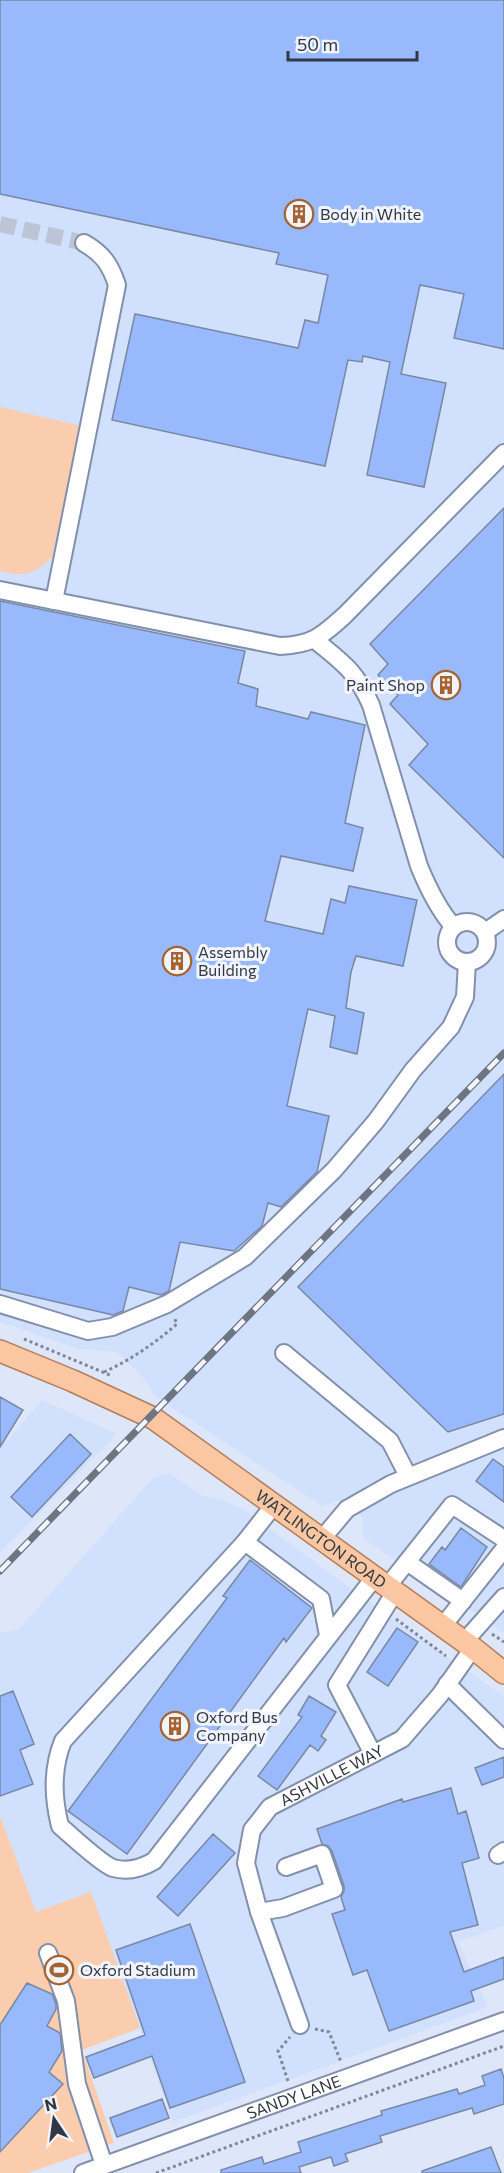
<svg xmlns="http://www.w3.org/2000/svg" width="504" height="2173" font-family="Commissioner,sans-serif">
<rect width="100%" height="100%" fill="#dee7f9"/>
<path fill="#d1e0fd" d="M0 0H504V1633L364 1539 362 1517 338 1501 322 1506 156 1397 144 1379 118 1352 78 1349 0 1322Z
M42 1400 117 1434 0 1553V1435L8 1440Z
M169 1473 203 1496 222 1500 243 1509 369 1602 504 1696V1926L458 1942 488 2007 173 2122 91 1893 36 1912 0 1816V1633L18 1630 153 1478Z"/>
<path fill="#fbcdaf" d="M0 407 81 426 52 557C34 575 24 577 0 571Z
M0 1816 36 1912 91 1892 140 2028 82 2050 114 2143 28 2173H0Z"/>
<path fill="#98bafd" stroke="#7987a2" stroke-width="1.5" d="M0 0H504V349L454 338 464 294 420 285 401 374 446 383 424 487 367 475 390 362 363 356 362 362 348 360 325 466 112 420 135 314 298 348 305 320 318 323 328 275 276 264 279 253 0 194Z
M504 508V858L409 765 428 744 390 704 398 695 378 675 388 664 370 644Z
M0 601 245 651 238 683 258 689 256 706 308 719 311 712 365 725 345 823 363 828 353 871 281 856 265 921 323 934 331 899 345 903 349 886 417 900 403 966 356 956 351 972 346 1008 364 1013 357 1054 330 1047 335 1016 308 1009 287 1106 329 1116 317 1172 281 1207 268 1203 262 1226 234 1251 180 1242 169 1291 161 1295 129 1287 123 1311 113 1315 0 1289Z
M504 1074V1414L448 1432 298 1287Z
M0 1397 23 1410 0 1447Z
M70 1434 91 1454 32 1517 11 1497Z
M493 1459 504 1467V1502L476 1481Z
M461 1528 487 1547 461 1587 429 1564 442 1547 445 1550Z
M250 1560 312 1608 286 1642 284 1638 127 1854 68 1811 227 1598 223 1596Z
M397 1628 418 1642 388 1686 367 1672Z
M13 1691 34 1744 20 1750 33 1784 0 1796V1696Z
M309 1696 336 1712 321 1736 326 1740 318 1751 310 1745 277 1790 258 1776 302 1717 298 1715Z
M504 1757V1777L482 1785 475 1768Z
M451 1788 458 1814 466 1811 479 1858 462 1863 478 1925 450 1932 464 1972 504 1957V1979L471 1991 474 2001 389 2031 367 1970 353 1975 332 1914 345 1910 341 1897 344 1891V1886L332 1851 328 1846 322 1844 317 1829 402 1799 403 1802Z
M213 1834 235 1853 178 1916 157 1897Z
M190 1924 245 2082 170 2108 152 2056 94 2078 86 2057 145 2035 116 1950Z
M27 1983 52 1994 56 2004V2009L47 2026 60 2033 62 2051 49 2072 63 2084 0 2152V2025Z
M501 2069 504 2078V2104L474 2114 472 2108 380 2136 382 2142 345 2154 348 2161 334 2166 331 2157 299 2167 301 2173H221V2170L262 2157 264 2164 301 2152 298 2142 382 2115 381 2111 457 2089 459 2094 485 2085 482 2076Z
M162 2099 169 2118 117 2137 110 2118Z
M491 2147 501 2173H422V2171Z"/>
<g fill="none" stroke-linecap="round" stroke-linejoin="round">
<path stroke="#bcc4d5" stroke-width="16" stroke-dasharray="16 8" stroke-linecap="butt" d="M0 224 84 243"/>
<g stroke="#8290ac" stroke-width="20">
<g id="minor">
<path d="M0 590 280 646C312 645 322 636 345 615L504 453"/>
<path d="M54 601 117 285C110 264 103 254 84 243"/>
<path d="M315 640C343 663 356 671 371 705L419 866C428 888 438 909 453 926"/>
<circle cx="467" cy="942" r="20"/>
<path d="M485 932 504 919"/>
<path d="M0 1304 88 1331 112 1327 167 1304 245 1257 334 1170 376 1121 413 1070 451 1027 465 997 467 962"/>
<path d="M284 1353 390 1441 408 1476"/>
<path d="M274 1505 245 1542 63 1741C52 1768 53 1798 60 1826 72 1836 100 1863 113 1868 127 1872 142 1868 154 1861L374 1578"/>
<path d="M321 1540 347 1509 391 1484 504 1438"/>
<path d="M245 1542 321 1599 328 1635"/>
<path d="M407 1562 463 1601"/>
<path d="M387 1587 452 1505 504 1539"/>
<path d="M442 1627 504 1549"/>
<path d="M464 1642 504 1597"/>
<path d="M447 1684 504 1740"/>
<path d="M373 1754 337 1685 395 1592"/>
<path d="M498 1855 504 1851"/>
<path d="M259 1912 283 1908 334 1889 322 1854 286 1867"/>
<path d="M48 1953 66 2001 77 2084 104 2165"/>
<path id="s1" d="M300 2025 259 1912 246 1863 252 1830 270 1807 402 1739 440 1695 473 1648"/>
<path id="s2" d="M83 2173 504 2021"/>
</g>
</g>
<g stroke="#b37d5a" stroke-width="24">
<g id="major">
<path id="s3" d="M0 1351 73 1381 153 1418 473 1648 504 1673"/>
</g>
</g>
<path stroke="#808796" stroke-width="3" stroke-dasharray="3 3" stroke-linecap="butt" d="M24 1339 112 1376
M104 1372C131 1360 155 1343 177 1324L174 1317
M396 1619 446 1656
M492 1634 504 1642
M315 2029 329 2032 341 2062
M288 2081 278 2051 290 2037
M156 2173 504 2046"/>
<use href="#minor" stroke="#fff" stroke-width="16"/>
<use href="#major" stroke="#fbc7a3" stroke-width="21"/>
<g stroke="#6d7482" stroke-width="7">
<path id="rail" d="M0 1571 504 1053"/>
</g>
<use href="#rail" stroke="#f1f4fa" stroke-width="4.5" stroke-dasharray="14" stroke-linecap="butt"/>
</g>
<defs>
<g id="building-ring" transform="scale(1.5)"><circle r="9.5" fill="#f1f4fa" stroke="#a66332" stroke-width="1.5"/><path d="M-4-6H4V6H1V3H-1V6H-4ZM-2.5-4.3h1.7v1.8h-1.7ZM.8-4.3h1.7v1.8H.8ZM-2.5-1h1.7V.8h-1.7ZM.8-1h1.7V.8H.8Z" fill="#a66332"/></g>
<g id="stadium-ring" transform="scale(1.5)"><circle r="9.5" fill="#f1f4fa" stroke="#a66332" stroke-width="1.5"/><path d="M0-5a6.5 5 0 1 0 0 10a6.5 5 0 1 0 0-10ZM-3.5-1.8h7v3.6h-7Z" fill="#a66332"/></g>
</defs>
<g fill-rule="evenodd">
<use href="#building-ring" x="299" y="214"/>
<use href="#building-ring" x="446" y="685"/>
<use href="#building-ring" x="177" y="961"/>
<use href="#building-ring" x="175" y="1726"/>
<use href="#stadium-ring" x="59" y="1970"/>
</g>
<g text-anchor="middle" stroke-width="6" stroke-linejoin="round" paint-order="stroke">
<g font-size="16" fill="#323843" stroke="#f1f4fa" text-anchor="start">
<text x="320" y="220">Body in White</text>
<text x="425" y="691" text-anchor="end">Paint Shop</text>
<text x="198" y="958">Assembly<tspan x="198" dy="18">Building</tspan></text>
<text x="196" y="1723">Oxford Bus<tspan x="196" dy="18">Company</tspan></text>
<text x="80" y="1976">Oxford Stadium</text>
</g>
<g font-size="16" fill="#323843" stroke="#f1f4fa">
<text dy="6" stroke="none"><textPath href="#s3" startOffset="374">WATLINGTON ROAD</textPath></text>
<text dy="6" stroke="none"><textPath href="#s1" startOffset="303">ASHVILLE WAY</textPath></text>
<text dy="6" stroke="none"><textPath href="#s2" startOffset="224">SANDY LANE</textPath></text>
</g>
</g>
<g transform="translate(54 2119) rotate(347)" stroke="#f1f4fa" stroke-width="4.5" paint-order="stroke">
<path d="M0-4.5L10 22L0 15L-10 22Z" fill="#323843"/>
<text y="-9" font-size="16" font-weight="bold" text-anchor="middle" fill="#323843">N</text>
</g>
<path d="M288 51v9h129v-9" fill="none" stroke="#323843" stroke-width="3"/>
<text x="297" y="51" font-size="18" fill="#323843" stroke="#f1f4fa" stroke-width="4.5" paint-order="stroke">50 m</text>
</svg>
